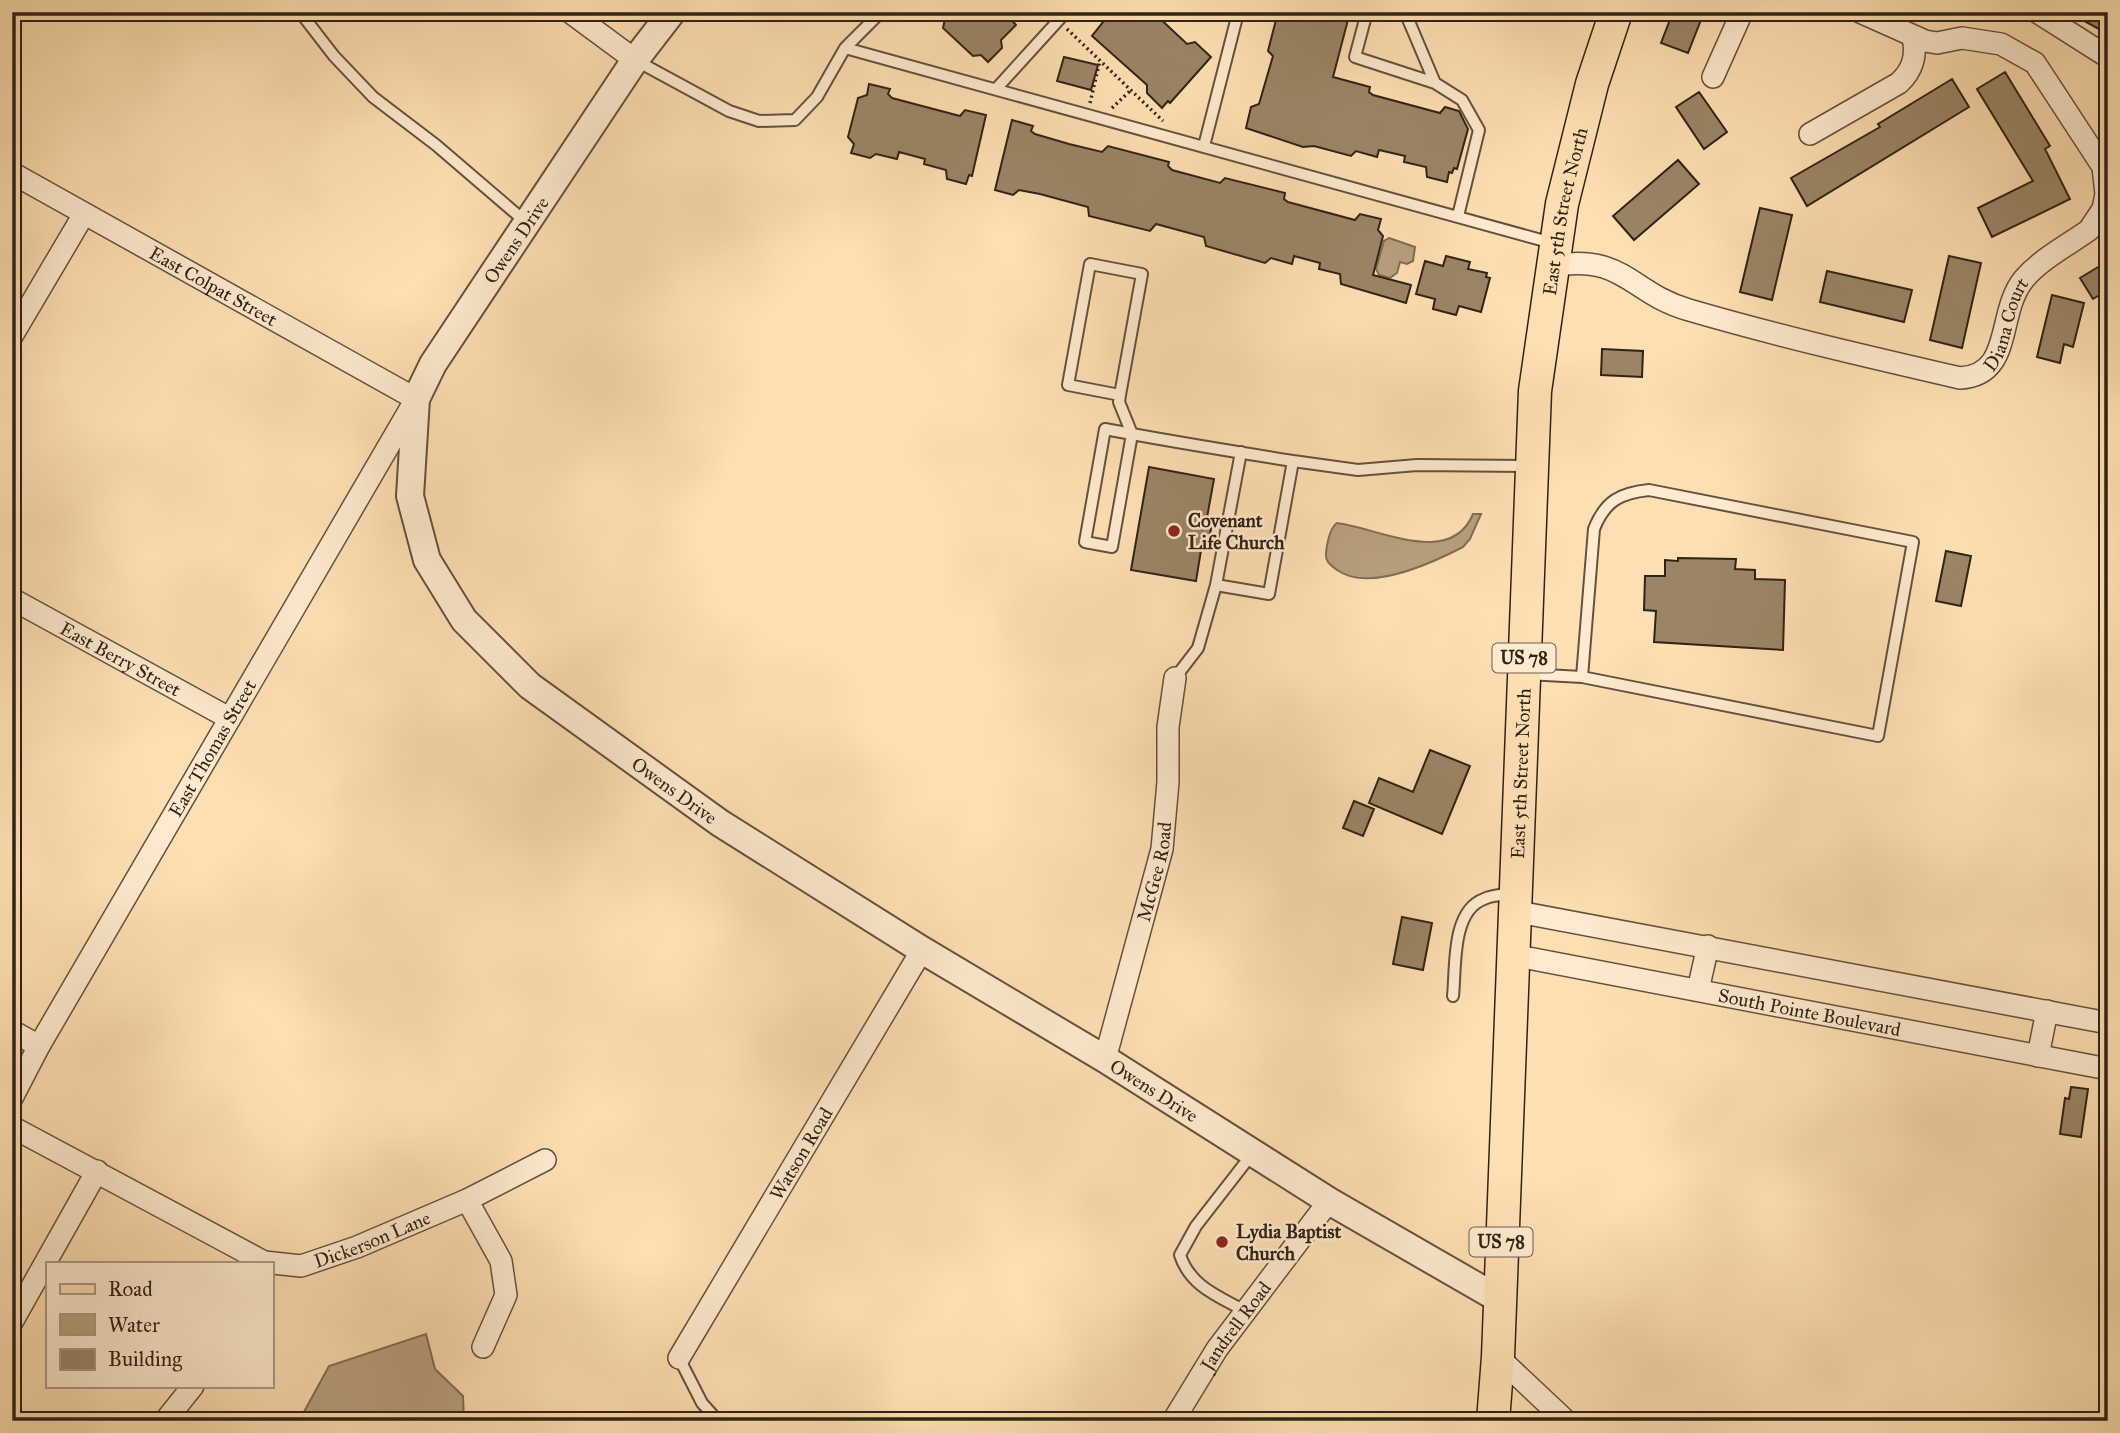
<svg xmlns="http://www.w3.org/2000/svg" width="2120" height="1433" font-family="'IM FELL Great Primer',serif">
<rect width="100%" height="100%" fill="#fedfb3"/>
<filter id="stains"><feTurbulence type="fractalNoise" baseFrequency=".00286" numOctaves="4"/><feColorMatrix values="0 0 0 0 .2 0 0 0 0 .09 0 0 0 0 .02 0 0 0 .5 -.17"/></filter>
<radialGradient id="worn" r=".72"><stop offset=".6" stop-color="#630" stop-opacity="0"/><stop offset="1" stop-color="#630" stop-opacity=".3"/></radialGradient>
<path fill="#b89f7d" stroke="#816d53" stroke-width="2" d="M1389 238 1415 247 1413 261 1407 264 1400 262 1397 273 1390 278 1379 275 1376 269 1384 241Z
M1473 514H1481L1470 539 1463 547C1432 563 1369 593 1337 570 1331 565 1325 562 1326 553 1327 544 1330 528 1337 523 1378 528 1451 568 1473 514Z
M426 1334 435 1369 463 1396 464 1421H299L329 1366Z"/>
<path fill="#9b8566" stroke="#2f2313" stroke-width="2" d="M938 12H1017L1011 19 1016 25 1001 40 1002 48 988 62 981 55 973 56 943 28 945 19Z
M1111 12H1153L1187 44 1195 42 1211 57 1170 103 1168 101 1162 108 1147 93V85L1092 36Z
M1278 12H1350L1333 77 1370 87 1369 92 1373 95 1440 113 1445 107 1459 111 1468 129 1457 169 1454 168 1452 173 1449 172 1447 182 1427 177 1426 167 1404 162 1405 156 1379 150 1377 157 1356 151 1351 156 1314 146 1303 147 1246 128 1251 107 1259 104 1273 56 1268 51Z
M1673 12H1704L1688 53 1661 43Z
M2068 12H2108V34Z
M1064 57 1098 65 1091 90 1057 81Z
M2005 72 2050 146 2045 149 2070 199 1992 237 1978 208 2033 181 1977 89Z
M1952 79 1969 107 1807 206 1791 178 1880 127 1878 124Z
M869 84 890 89 888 94 892 98 960 116 965 110 986 115 972 176 969 175 966 184 947 179 946 170 924 164 925 159 899 152 897 159 876 154 870 158 851 153 854 144 848 137 856 106 858 98 867 95Z
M1699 92 1727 132 1704 149 1676 107Z
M1012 120 1033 126 1031 131 1035 134 1069 144 1102 152 1108 146 1169 162 1168 166 1172 170 1220 183 1225 178 1285 193 1284 199 1288 202 1355 220 1360 214 1381 219 1378 230 1383 236 1373 275 1411 285 1406 303 1341 284 1340 274 1319 269 1320 263 1294 256 1292 264 1271 258 1265 263 1206 246 1204 237 1156 224 1150 231 1089 216 1088 207 1040 194 1019 190 1013 195 995 190Z
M1678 160 1699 184 1634 240 1613 216Z
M1760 208 1792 215 1772 300 1740 292Z
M1446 256 1470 262 1468 269 1487 273 1486 277 1490 278 1481 312 1459 306 1456 315 1433 309 1435 299 1416 294 1425 261 1443 266Z
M1949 256 1981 263 1962 348 1930 340Z
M2108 261V290L2093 299 2080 278Z
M1827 271 1912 290 1904 322 1820 302Z
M2052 295 2084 303 2073 347 2064 344 2060 363 2037 357Z
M1602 349 1643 351 1642 377 1601 375Z
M1149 467 1214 479 1206 523 1212 524 1209 539 1203 538 1196 581 1131 570Z
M1946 551 1971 556 1961 606 1936 601Z
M1678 558 1736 559 1735 569 1755 570V579L1785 580 1783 650 1654 642 1656 611 1644 610 1645 576H1665V560L1678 561Z
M1430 750 1470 766 1442 834 1369 803 1379 778 1413 792Z
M1354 801 1374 809 1363 836 1343 828Z
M1402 917 1432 923 1423 970 1393 964Z
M2071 1087 2088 1089 2081 1137 2060 1134 2065 1098 2069 1099Z"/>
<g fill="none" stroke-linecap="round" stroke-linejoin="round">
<g stroke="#63523b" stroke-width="14">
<path id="service" d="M300 12 334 56 373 97 436 145 527 223
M881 12 845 48 1552 243
M1367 12 1355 57 1435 83 1462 100 1479 130 1458 216
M1405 12 1435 83
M635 60 729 111 759 121 795 120 817 97 845 48
M996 89 1066 12
M1204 146 1238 13
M1120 395 1068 385 1090 264 1142 274 1120 395 1119 402 1132 434 1112 547 1085 542 1105 429C1168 441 1230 451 1293 461
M1216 585 1241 452
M1527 674 1582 677 1878 736 1913 542 1649 490C1620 493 1605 501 1594 529L1582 677
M1175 678 1198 648 1216 585 1269 594 1293 461 1358 470 1417 465 1528 466
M1453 996C1456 968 1451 911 1484 899 1492 895 1503 895 1511 894
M1245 1311C1218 1296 1190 1286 1180 1255L1196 1226 1252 1154
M679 1358 702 1403 718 1421"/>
</g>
<g stroke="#63523b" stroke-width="24">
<g id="minor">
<path d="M570 12 635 60"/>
<path d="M2037 12 2108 57"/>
<path d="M1713 77 1742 12"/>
<path d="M1810 134 1899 83C1913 70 1917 56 1913 37"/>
<path id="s1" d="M12 173 416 399 39 1046 12 1098"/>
<path id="s2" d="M1551 266C1625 253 1629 293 1689 310 1778 336 1869 357 1960 378 2014 375 1996 313 2024 279 2041 259 2068 245 2089 230L2103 209 2106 194 2103 167 2035 63 2001 44 1962 38 1937 43 1925 41 1860 12"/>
<path d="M12 336 84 214"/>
<path id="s3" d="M12 599 229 718"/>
<path d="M1513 911 2108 1023"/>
<path id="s4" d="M1512 955 2108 1069"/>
<path d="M1698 990 1708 946"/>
<path d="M12 1031 39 1046"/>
<path d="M2038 1056 2047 1011"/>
<path id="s5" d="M1105 1059 1162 849 1168 782V727L1175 678"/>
<path id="s6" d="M12 1127 264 1262 301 1266 357 1247 467 1200 545 1160"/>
<path d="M467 1200 501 1261 506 1295 483 1347"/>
<path d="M12 1322 97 1171"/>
<path d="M1498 1357 1566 1421"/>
<path id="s7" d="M679 1358 922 950"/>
<path d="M165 1421 193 1386"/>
<path id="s8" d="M1173 1421 1217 1349 1329 1201"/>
</g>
</g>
<g stroke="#63523b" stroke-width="30">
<g id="tertiary">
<path id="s9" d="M672 12 635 60 433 364 416 399 410 496 427 560 464 620 530 686 720 823 922 950 1105 1059 1329 1201 1499 1299"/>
</g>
</g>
<g stroke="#2f2313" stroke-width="35">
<g id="primary">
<path id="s10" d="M1493 1421 1498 1357 1535 391 1562 204 1592 84 1616 12"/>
</g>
</g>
<path stroke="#2f2313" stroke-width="3.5" stroke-dasharray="2 3.5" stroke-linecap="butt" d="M1067 29 1163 121
M1090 103 1100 60
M1112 108 1131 90"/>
<use href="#service" stroke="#feeace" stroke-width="10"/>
<use href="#minor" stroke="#feeace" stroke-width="21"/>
<use href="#tertiary" stroke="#feeace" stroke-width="26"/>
<use href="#primary" stroke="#fedfb3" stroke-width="32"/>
</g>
<g fill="#8f2418" stroke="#feeace" stroke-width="2.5">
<circle cx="1174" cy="531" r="7"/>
<circle cx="1222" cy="1242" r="7"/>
</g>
<g text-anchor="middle" stroke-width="5" stroke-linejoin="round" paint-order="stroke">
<g fill="#feeace" stroke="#6d5f4b" stroke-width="2">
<rect x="1492.5" y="643.5" width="63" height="29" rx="5"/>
<rect x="1469.5" y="1227.5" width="63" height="29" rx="5"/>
</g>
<g font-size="18" font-weight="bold" fill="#2f2313">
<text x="1524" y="664">US 78</text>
<text x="1501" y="1248">US 78</text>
</g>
<g font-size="19" fill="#2f2313" stroke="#feeace">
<text dy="7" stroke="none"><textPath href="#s10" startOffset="1213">East 5th Street North</textPath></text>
<text transform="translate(516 240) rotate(-56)" y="7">Owens Drive</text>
<text dy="7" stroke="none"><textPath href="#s1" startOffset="231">East Colpat Street</textPath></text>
<text dy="7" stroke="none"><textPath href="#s2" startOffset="506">Diana Court</textPath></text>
<text dy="7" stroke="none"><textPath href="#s3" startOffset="124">East Berry Street</textPath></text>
<text transform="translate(212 748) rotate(-60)" y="7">East Thomas Street</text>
<text dy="7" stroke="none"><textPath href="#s10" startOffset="648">East 5th Street North</textPath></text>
<text dy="7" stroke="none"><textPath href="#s9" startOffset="970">Owens Drive</textPath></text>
<text dy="7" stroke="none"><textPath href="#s5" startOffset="194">McGee Road</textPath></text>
<text dy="7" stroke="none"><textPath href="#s4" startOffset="303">South Pointe Boulevard</textPath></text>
<text dy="7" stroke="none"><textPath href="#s9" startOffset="1536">Owens Drive</textPath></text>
<text dy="7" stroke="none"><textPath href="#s7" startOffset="238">Watson Road</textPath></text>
<text dy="7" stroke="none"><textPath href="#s6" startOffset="399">Dickerson Lane</textPath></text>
<text dy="7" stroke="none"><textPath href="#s8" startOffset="114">Jandrell Road</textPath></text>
</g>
<g font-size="19" font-weight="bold" fill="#2f2313" stroke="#feeace" text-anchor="start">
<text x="1188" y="527">Covenant<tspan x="1188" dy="22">Life Church</tspan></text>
<text x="1236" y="1238">Lydia Baptist<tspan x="1236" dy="22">Church</tspan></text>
</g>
</g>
<rect width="2120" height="1433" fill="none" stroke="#fedfb3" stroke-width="42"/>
<rect x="14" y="14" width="2092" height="1405" fill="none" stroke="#2f2313" stroke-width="3.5"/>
<rect x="21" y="21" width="2078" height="1391" fill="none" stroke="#2f2313" stroke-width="2"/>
<rect x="46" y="1262" width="228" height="126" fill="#feeace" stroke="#ab9a83" stroke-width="2"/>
<rect x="60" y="1284" width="35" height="10" fill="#fedfb3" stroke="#ab9a83" stroke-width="2"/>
<text x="108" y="1296" font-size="21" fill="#2f2313">Road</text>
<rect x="60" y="1314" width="35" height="21" fill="#b89f7d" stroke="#ab9a83" stroke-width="2"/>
<text x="108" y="1332" font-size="21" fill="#2f2313">Water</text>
<rect x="60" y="1349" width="35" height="21" fill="#9b8566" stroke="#ab9a83" stroke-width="2"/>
<text x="108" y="1366" font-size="21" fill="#2f2313">Building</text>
<rect width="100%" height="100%" filter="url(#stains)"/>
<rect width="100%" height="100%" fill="url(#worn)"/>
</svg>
